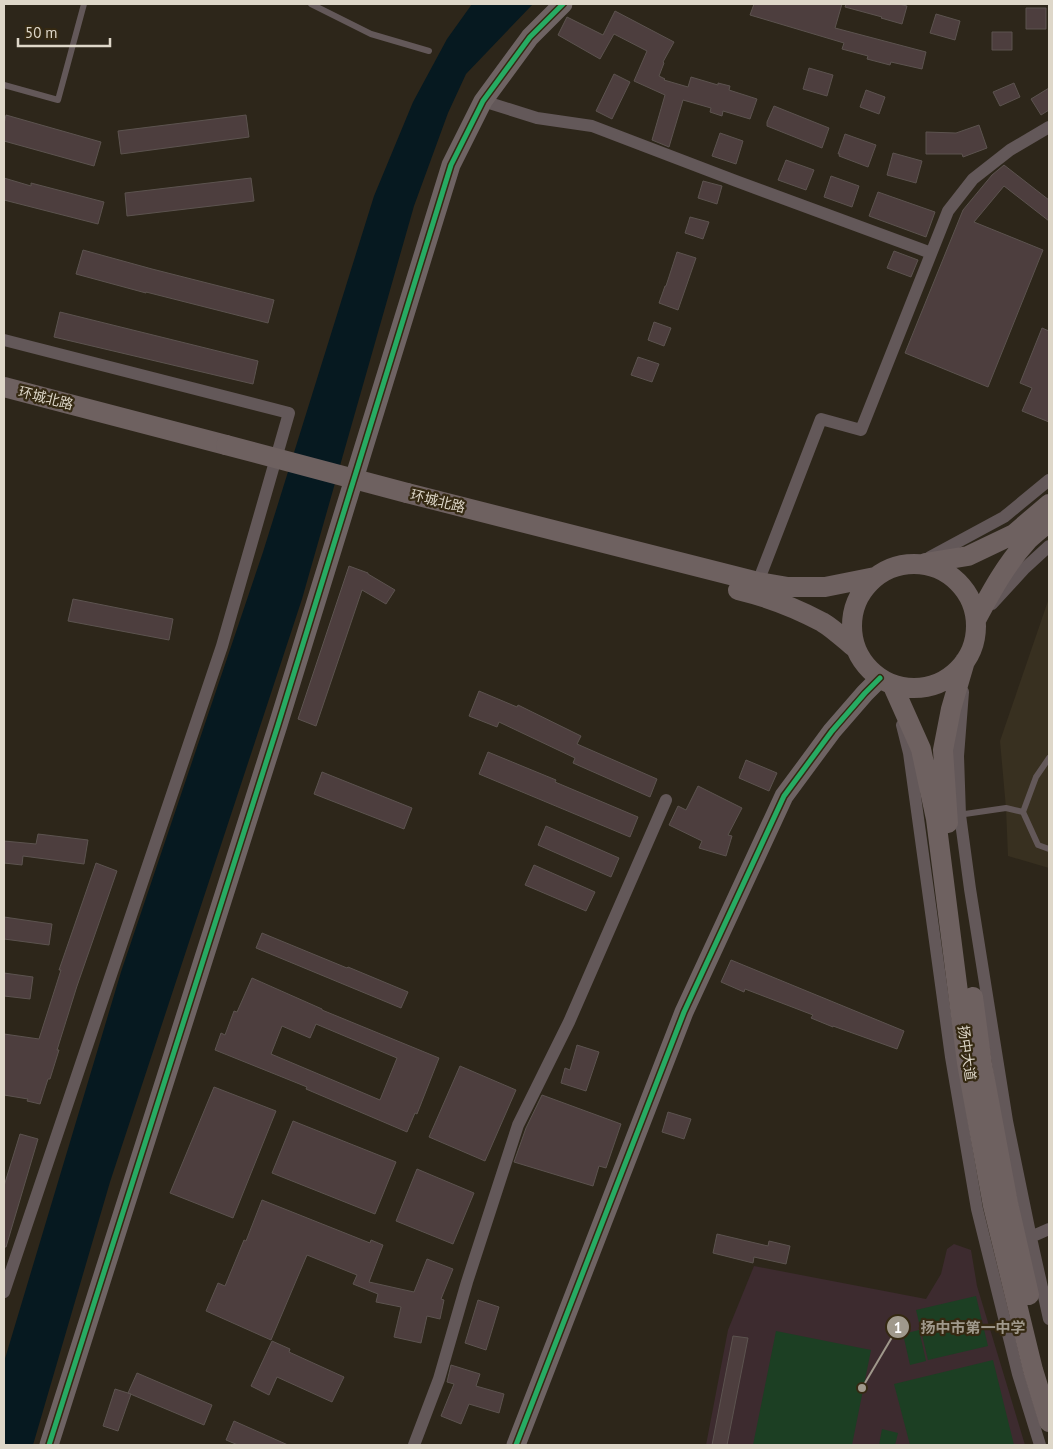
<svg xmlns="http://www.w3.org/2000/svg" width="1053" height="1449" font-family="'PT Sans','Noto Sans SC',sans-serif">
<rect width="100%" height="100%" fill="#2d261a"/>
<path fill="#383020" d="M1049 598V868L1008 856 1006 808 1000 741Z"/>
<path fill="#3d2b2f" d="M954 1244 971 1250 977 1286 1025 1445H706L728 1330 754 1266 926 1299 941 1274 947 1249Z"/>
<path fill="#1c3f23" d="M976 1296 988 1346 928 1360 916 1310Z
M919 1330 926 1361 910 1365 903 1334Z
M776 1331 871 1350 852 1445H753Z
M993 1360 1014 1445H910L894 1384Z
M882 1429 898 1433 895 1445H879Z"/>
<path fill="#061920" d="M472 4H533L466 74 448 113 414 206 302 599 110 1182 33 1445H4V1362L121 972 263 552 374 196 413 102 447 39Z"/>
<path fill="#4d3e3e" stroke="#5c534f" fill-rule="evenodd" d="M754 4H842L835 28 926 52 922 69 891 62 890 65 867 59 868 56 842 49 844 43 750 15Z
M846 4H899L907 6 902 24 881 18 882 17 845 7Z
M1026 8H1046V29H1026Z
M615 11 674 42 663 62 664 63 659 76 665 79 664 80 688 87 691 77 718 85V83L730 86 729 90 757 99 750 119 723 111 722 116 710 112 711 108 683 100 669 147 652 140 665 95 634 81 647 51 614 34 600 59 558 35 567 17 603 35Z
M936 14 960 21 955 40 930 33Z
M992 32H1012V50H992Z
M809 68 833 75 827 96 803 89Z
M614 74 630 82 612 119 596 111Z
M1014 83 1020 97 1000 106 993 92Z
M1049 88V110L1041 115 1031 99Z
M866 90 885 97 879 114 860 107Z
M774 106 829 128 822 148 767 126V122Z
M6 115 101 142 94 166 4 141V124Z
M246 115 249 137 121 154 118 131Z
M979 125 987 148 963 157 962 154H926V132L956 133Z
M720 133 743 141 736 164 712 156Z
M845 134 876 145 868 167 839 156 840 154H838Z
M893 153 922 161 916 183 887 175Z
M786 160 814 170 806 190 778 180Z
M1004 165 1049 200V221L1004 186 974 222 1043 250 988 387 905 353 963 210 992 175Z
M831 176 859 186 852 207 824 197Z
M4 178 31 186V183L104 202 98 224 4 200Z
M251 178 254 201 127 216 125 193Z
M703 181 722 186 717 204 698 198Z
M878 192 935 212 926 237 869 216Z
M690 217 709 222 703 239 685 233Z
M83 250 152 269 274 300 268 323 146 292V293L76 274Z
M894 251 918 260 911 277 887 268Z
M677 252 696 258 678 310 659 303 665 286H666Z
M60 312 258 361 253 384 54 337Z
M654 322 671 328 664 346 648 340Z
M1042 328 1049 331V422L1022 411 1032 388 1020 383Z
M638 357 659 364 652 382 631 375Z
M349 566 368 573V574L395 590 386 604 362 590 316 726 298 719Z
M73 599 173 619 169 640 68 621Z
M479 691 517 707 518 705 581 736 577 744 657 779 650 797 573 763 575 758 499 722 497 727 469 716Z
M488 752 556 780 555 782 638 817 630 837 479 774Z
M746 760 777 773 769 791 739 778Z
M322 772 412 808 404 829 314 794Z
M698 786 742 808 728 835 732 836 726 856 699 848 702 841 669 825 678 806 686 810Z
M546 826 619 858 611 877 538 845Z
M38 834 88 840 84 864 23 856 22 865 4 863V841L36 844Z
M96 863 117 871 77 986 57 1050H59L50 1079H48L40 1104 27 1101 28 1099 4 1095V1034L39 1039 61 970H59Z
M534 865 595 892 586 911 525 885Z
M4 917 52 924 49 945 4 939Z
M262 933 347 968 348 967 408 992 401 1008 256 948Z
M731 960 904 1031 897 1049 833 1026V1027L811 1018 813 1015 745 989 744 992 721 982Z
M4 973 33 977 30 999 4 996Z
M252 978 322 1009V1010L439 1058 417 1114 415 1113 407 1132 306 1089 307 1087 215 1050 221 1033 225 1035 234 1011 237 1012ZM316 1024 397 1058 380 1100 271 1054 282 1026 310 1038Z
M577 1045 599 1052 586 1091 561 1083 565 1068 570 1070Z
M460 1066 516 1090 485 1161 429 1137Z
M214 1087 276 1111 233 1218 170 1193Z
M542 1095 621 1124 606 1168 599 1166 593 1186 514 1162 526 1128Z
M668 1112 691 1119 684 1139 662 1132Z
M293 1121 396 1162 375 1214 272 1173Z
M20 1134 38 1139 6 1247H4V1186Z
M417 1169 474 1193 453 1244 396 1221Z
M262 1200 370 1243 371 1240 383 1245 369 1282 414 1292 427 1259 453 1269 441 1299 444 1300 440 1319 427 1316 421 1343 394 1337 401 1307 376 1302 378 1294 353 1284 357 1275 307 1255 271 1340 206 1311 218 1283 225 1286 244 1240 246 1241Z
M717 1234 768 1246 769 1241 790 1246 786 1264 754 1257 753 1263 713 1253Z
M478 1300 499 1307 486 1350 465 1343Z
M733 1336 748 1338 727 1445H712Z
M272 1341 290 1349 289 1352 344 1377 332 1402 277 1377 269 1395 251 1386Z
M451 1365 480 1374 476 1386 504 1394 499 1413 469 1404 461 1424 441 1416 454 1384 447 1382Z
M137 1373 212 1405 204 1425 128 1393Z
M115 1389 131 1394 118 1431 103 1426Z
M234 1421 288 1445H238L226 1440Z"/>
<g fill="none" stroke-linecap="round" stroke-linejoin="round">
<path stroke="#635859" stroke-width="6" d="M311 4 371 34 429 51
M4 85 58 100 84 4
M1049 758 1036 777 1023 812 1038 845 1049 849
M958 815 1006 808 1023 812"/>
<path stroke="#635859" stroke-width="12" d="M483 101 537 118 592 126 736 181 931 253
M4 340 289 413 222 646 4 1292
M930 557 1004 517 1049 480
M758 582 821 419 861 430 948 211 973 179 1010 150 1049 127
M992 604 1025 568 1049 546
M963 692 958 756 960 815 970 889 1007 1121 1031 1238 1049 1319
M902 725 909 753 951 1057 977 1209 1018 1374 1040 1445
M1024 1240 1049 1229
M414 1445 439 1379 467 1282 518 1125 569 1022 666 800"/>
<path stroke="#6e6363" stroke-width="19" d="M49 1445 278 725 451 165 483 101 530 37 563 4
M516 1445 684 1012 784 796 832 731 865 693 880 678"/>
<path stroke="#6e6160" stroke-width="20" d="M4 387 226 445
M407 493 758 582 788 587H825L875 577
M925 563 968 556 1014 534 1049 504
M852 626a62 62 0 1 1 124 0a62 62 0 1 1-124 0Z
M738 590C767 597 796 608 822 622 834 629 845 640 856 649
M976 620C991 592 1006 564 1028 540 1034 534 1042 528 1049 522
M892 684 921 749 936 819 967 1063 993 1206 1033 1370 1049 1422
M948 823 943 750 951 709 965 661
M973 997 982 1064 1008 1203 1029 1295"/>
<path stroke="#6e6160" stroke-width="20" d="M226 445 407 493"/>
<g stroke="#352912" stroke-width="8">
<path id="cycleway" d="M49 1445 278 725 451 165 483 101 530 37 563 4
M516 1445 684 1012 784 796 832 731 865 693 880 678"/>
</g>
<use href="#cycleway" stroke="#26ab63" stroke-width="5"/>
</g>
<g text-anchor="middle" stroke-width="4.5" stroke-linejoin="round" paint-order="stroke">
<g font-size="14" fill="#ded7c9" stroke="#352912">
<text transform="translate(46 398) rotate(14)" y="5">环城北路</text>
<text transform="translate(438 501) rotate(14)" y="5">环城北路</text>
<text transform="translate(967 1053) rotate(82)" y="5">扬中大道</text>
</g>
</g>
<path fill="none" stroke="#a0998c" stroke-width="2" d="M862 1388L898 1327"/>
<g fill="#a0998c" stroke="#352912" stroke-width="2">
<circle cx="862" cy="1388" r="5"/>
<circle cx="898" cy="1327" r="12"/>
</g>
<g font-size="15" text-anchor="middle" font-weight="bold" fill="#fff">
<text x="898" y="1333">1</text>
</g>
<g font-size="15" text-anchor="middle" font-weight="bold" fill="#a0998c" stroke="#352912" stroke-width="4.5" stroke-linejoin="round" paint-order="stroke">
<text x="973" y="1333">扬中市第一中学</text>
</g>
<rect width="1053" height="1449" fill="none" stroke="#ded7c9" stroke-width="10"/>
<path d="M18 38v8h92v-8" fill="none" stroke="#ded7c9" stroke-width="2.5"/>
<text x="25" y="38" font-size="15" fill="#ded7c9" stroke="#352912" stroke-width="4" paint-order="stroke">50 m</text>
</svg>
